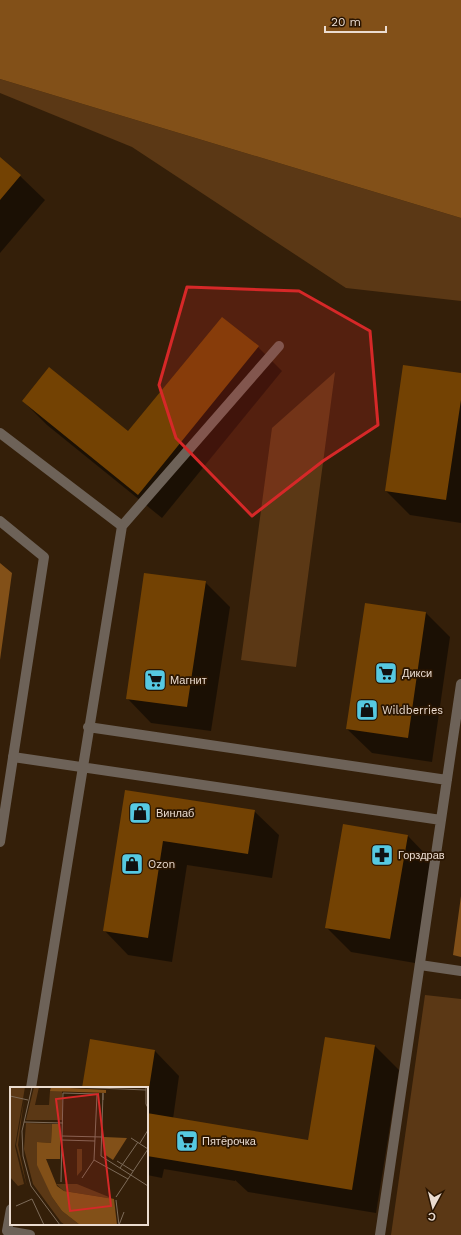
<svg xmlns="http://www.w3.org/2000/svg" width="461" height="1235" font-family="'Work Sans',sans-serif">
<rect width="100%" height="100%" fill="#341f09"/>
<path fill="#5b3815" d="M0 79 461 218V301L346 288 132 147 0 93Z
M335 372 296 667 241 660 272 428Z
M425 995 461 999V1235H391Z"/>
<path fill="#825018" d="M0 0H461V218L0 79Z
M0 563 12 573 0 660Z
M461 896V957L453 955Z"/>
<path fill="#0007" d="M0 159 20 176 45 200 0 253Z
M258 347 282 371 162 518 47 425 23 401 129 433Z
M461 374V523L410 515 386 491Z
M205 582 230 607 211 731 151 723 127 698Z
M426 613 450 637 432 762 372 753 347 729Z
M126 791 254 811 279 835 272 878 187 865 172 962 128 955 104 930Z
M344 825 408 836 432 861 415 963 351 952 326 927Z
M91 1040 155 1051 179 1076 173 1119 309 1141 375 1046 399 1070 376 1213 248 1192 235 1180V1181L164 1169 162 1178 147 1175V1088H83Z"/>
<path fill="#734203" d="M0 157 21 175 0 200Z
M222 317 259 346 138 495 22 401 49 367 128 431Z
M403 365 461 373V400L446 500 385 491Z
M144 573 206 581 187 707 126 699Z
M365 603 426 612 408 738 346 729Z
M125 790 255 810 248 854 163 841 148 938 103 931Z
M343 824 408 835 390 939 325 928Z
M325 1037 375 1045 352 1190 147 1156V1113L308 1140Z
M90 1039 155 1050 148 1095 147 1088H82Z"/>
<g fill="none" stroke-linecap="round" stroke-linejoin="round">
<path stroke="#6d6258" stroke-width="10" d="M0 433 122 526
M88 727 447 780
M13 757 441 820
M420 965 461 971
M31 1088 122 526 279 346
M11 1209 7 1231 30 1235
M380 1235 461 684"/>
<path stroke="#6d6258" stroke-width="10" d="M0 521 44 557 0 842"/>
</g>
<path fill="#d62828" fill-opacity="0.2" stroke="#d62828" stroke-width="3" stroke-linejoin="round" d="M187 287 299 291 370 331 378 425 323 461 252 516 176 438 159 385Z"/>
<defs>
<g id="supermarket-square" transform="scale(1.15)"><rect x="-9" y="-9" width="18" height="18" rx="4" fill="#56c9e1" stroke="#2a1501"/><path d="M-6-5.5h2.5l.6 2H6L4.5 2H-2.5L-4.4-4H-6ZM-1.5 3.2a1.3 1.3 0 1 0 .1 0ZM3 3.2a1.3 1.3 0 1 0 .1 0Z" fill="#111"/></g>
<g id="shop-square" transform="scale(1.15)"><rect x="-9" y="-9" width="18" height="18" rx="4" fill="#56c9e1" stroke="#2a1501"/><path d="M-5-2.5h2.3a2.7 3.5 0 0 1 5.4 0H5L5.5 6h-11ZM-1.5-2.5h3a1.5 2.3 0 0 0-3 0Z" fill="#111"/></g>
<g id="pharmacy-square" transform="scale(1.15)"><rect x="-9" y="-9" width="18" height="18" rx="4" fill="#56c9e1" stroke="#2a1501"/><path d="M-2-6h4v4h4v4h-4v4h-4v-4h-4v-4h4Z" fill="#111"/></g>
</defs>
<g fill-rule="evenodd">
<use href="#supermarket-square" x="386" y="673"/>
<use href="#supermarket-square" x="155" y="680"/>
<use href="#shop-square" x="367" y="710"/>
<use href="#shop-square" x="140" y="813"/>
<use href="#pharmacy-square" x="382" y="855"/>
<use href="#shop-square" x="132" y="864"/>
<use href="#supermarket-square" x="187" y="1141"/>
</g>
<g text-anchor="middle" stroke-width="3.5" stroke-linejoin="round" paint-order="stroke">
<g font-size="11" fill="#ebdcd0" stroke="#2a1501" text-anchor="start">
<text x="402" y="677">Дикси</text>
<text x="170" y="684">Магнит</text>
<text x="382" y="714">Wildberries</text>
<text x="156" y="817">Винлаб</text>
<text x="398" y="859">Горздрав</text>
<text x="148" y="868">Ozon</text>
<text x="202" y="1145">Пятёрочка</text>
</g>
</g>
<g transform="translate(10 1087)">
<rect width="138" height="138" fill="#341f09"/>
<path d="M0 0H15L5 59 14 97 8 99 0 90ZM24 0H29L25 18H39L40 4H52V33H16ZM14 13 8 58 17 100 6 58ZM16 36 42 37 41 56 27 55 42 110 52 124 70 138H55L51 135 23 97 14 62ZM67 62H72V83L67 89ZM46 97H67L104 112 54 104Z" fill="#5b3815"/>
<path d="M41 0 96 3V6L40 4ZM42 37H50V72H36L47 99 54 104 104 112 107 138H70L52 124 42 110 27 78V55L41 56ZM94 50 117 51 103 73 94 67Z" fill="#825018"/>
<path fill="none" stroke="#7d6b59" stroke-width="1" d="M22 0 12 44 13 69 21 99 50 138M63 0 136 3M136 0V17L138 21M0 9 18 13M93 13V6L91 69 138 99M14 35 53 36M52 49 92 50M52 53 85 54M130 56 138 43M84 73 118 92 106 110M107 74 123 84M110 81 128 55M118 92 138 62 121 51M51 95 53 6 87 7 84 73 72 91M106 113 109 138M6 119 22 112 34 138M109 138 114 125"/>
<path fill="#d62828" fill-opacity="0.15" stroke="#d62828" stroke-width="2" d="M88 7 101 119 60 124 46 12Z"/>
<rect width="138" height="138" fill="none" stroke="#ebdcd0" stroke-width="2"/>
</g>
<g transform="translate(433 1207) rotate(187)" stroke="#2a1501" stroke-width="3" paint-order="stroke">
<path d="M0-3L7 15L0 10L-7 15Z" fill="#ebdcd0"/>
<text y="-6" font-size="11" font-weight="bold" text-anchor="middle" fill="#ebdcd0">С</text>
</g>
<path d="M325 26v6h61v-6" fill="none" stroke="#ebdcd0" stroke-width="2"/>
<text x="331" y="26" font-size="12" fill="#ebdcd0" stroke="#2a1501" stroke-width="3" paint-order="stroke">20 m</text>
</svg>
